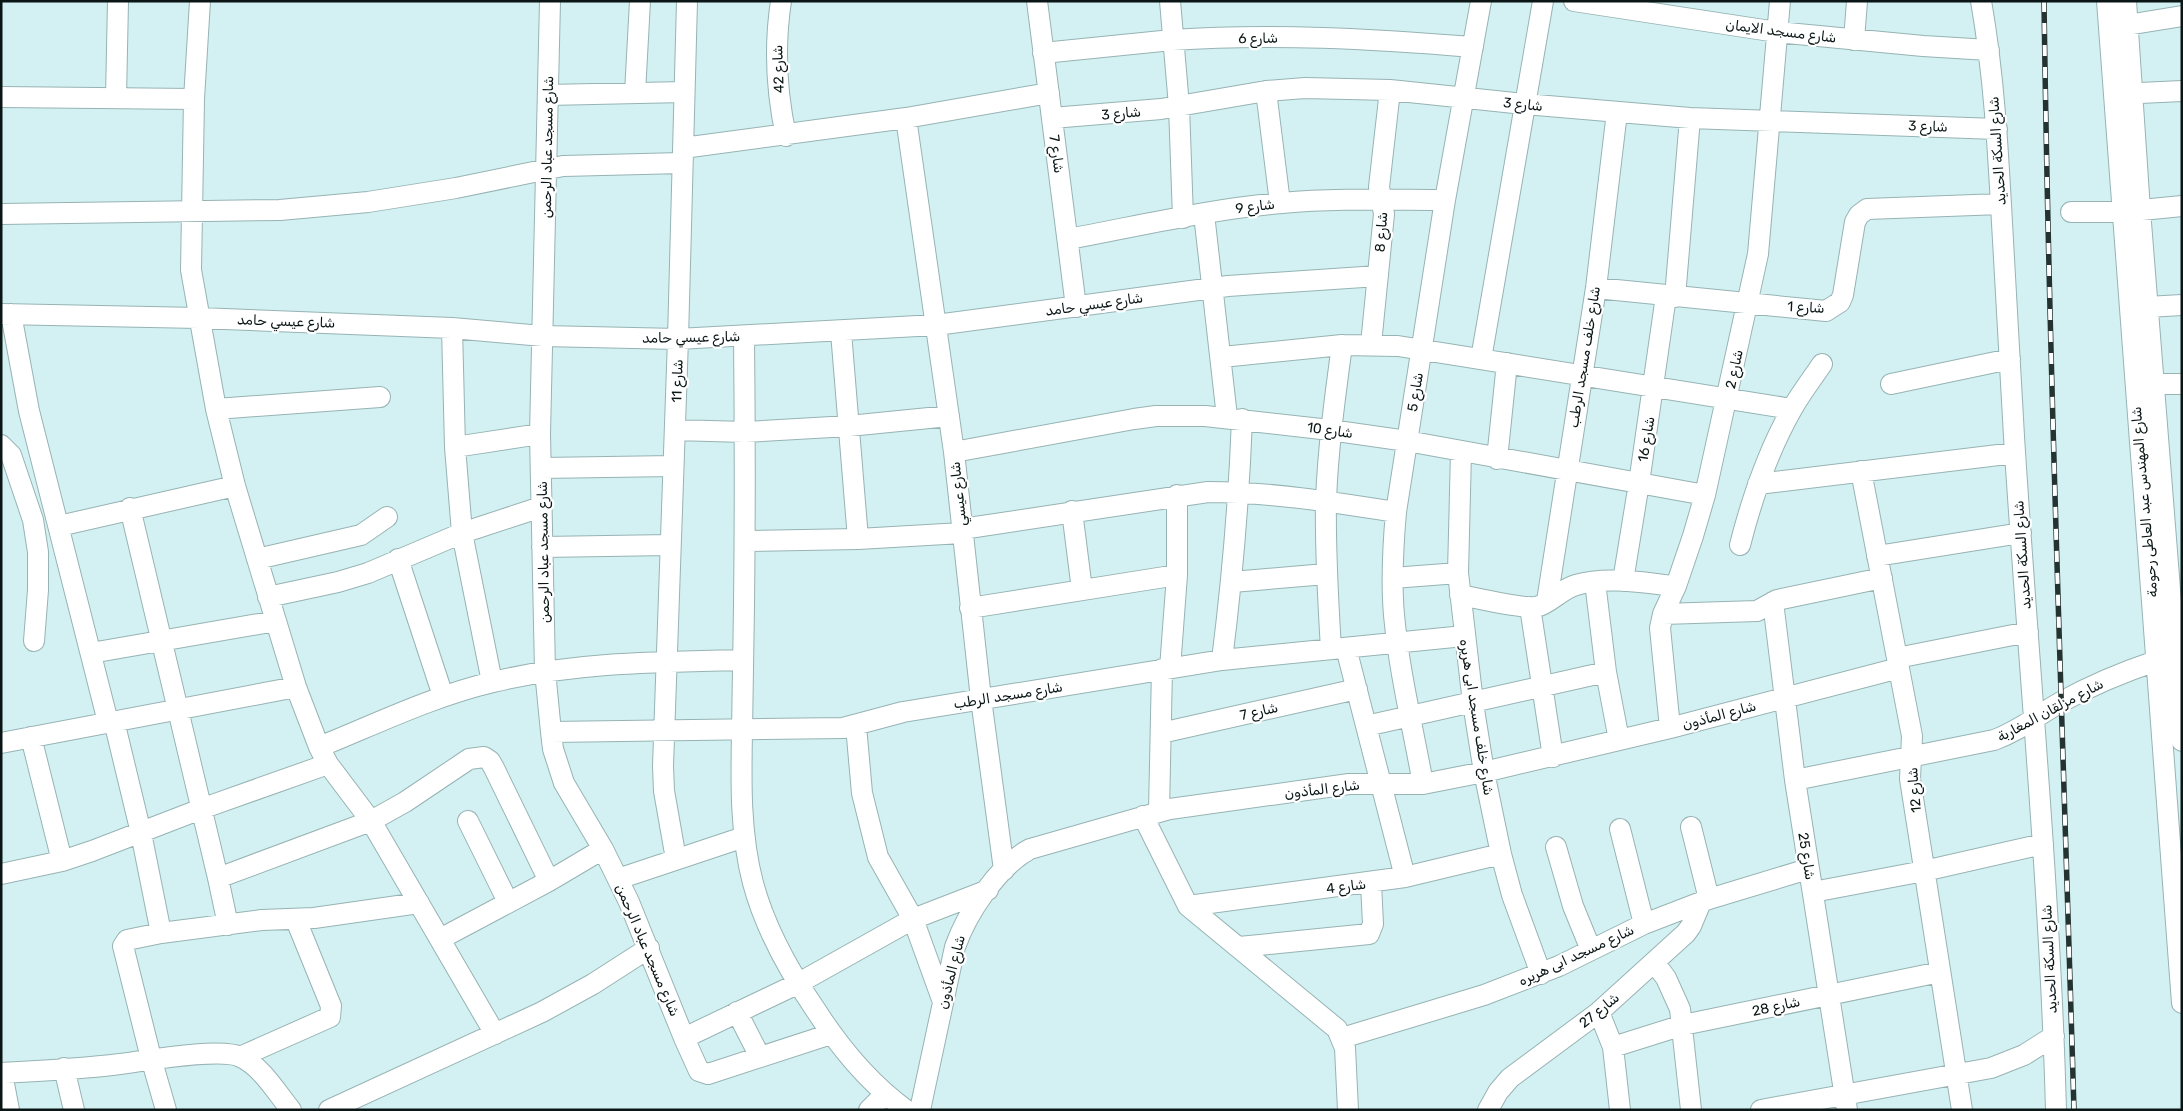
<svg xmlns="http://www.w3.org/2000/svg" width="2183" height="1111" font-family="Rubik,'Noto Sans Arabic',sans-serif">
<rect width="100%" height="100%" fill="#d3f1f2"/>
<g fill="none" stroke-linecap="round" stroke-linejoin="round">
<g stroke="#97b3b4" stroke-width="22">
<path id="minor" d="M200 1 194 99 191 270 216 409 235 486 296 687 319 747 328 764 371 821 495 1034
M550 1 540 434 545 671 551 732 553 749 564 783 603 849 629 902 684 1038 699 1071 708 1074 831 1034
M781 1C774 47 776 90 786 136
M1037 1 1076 307
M1170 1 1179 106 1183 218
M1574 1 1777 32 1923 46 1989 50
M1981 1C1994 75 1998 149 2002 223 2006 300 2010 376 2015 452 2029 671 2050 890 2056 1110
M2107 1 2182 1003
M2126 1 2140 210 2182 741
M2127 25 2182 16
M1854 40 1857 1
M1043 53C1086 49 1129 44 1172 40 1272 33 1373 39 1473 47
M1266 91 1280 203
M635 93 640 1
M2119 94 2182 91
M548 95 684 92
M1 97 194 99
M116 98 118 1
M906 118 954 452 981 699 1004 870
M1052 118 1161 109 1266 91 1305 88 1390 90 1524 104 1690 118 1997 129
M683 148 906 118 1049 93
M2071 212H2121L2182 206
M1 214 280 210 368 202 456 188 563 166 682 163
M1204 214 1227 417
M1068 239C1139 226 1210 209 1282 203 1336 198 1391 200 1445 200
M1596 288 1826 311 1840 302 1843 295 1855 222 1859 215 1867 209 2001 204
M1675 297 1690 118
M2147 307 2182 305
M1 314 199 318 452 328 543 336 678 339 936 325 1228 286 1378 276
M11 314 29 411 108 722
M452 328 455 447 462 533 492 682
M841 332 858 539
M744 337C745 427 745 516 744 606 743 648 743 689 742 731 741 782 740 834 753 883 765 928 789 971 815 1009 840 1048 869 1083 906 1110
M1371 344 1384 214 1379 187 1390 90
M1222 357 1342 345 1398 346 1792 409
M1481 359 1543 1
M1891 384 2010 359
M2153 384H2182
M216 409 380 397
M675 430 745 432 849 426 949 416
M1 445 11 455 33 520 38 552V590L34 641
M455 447 540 434
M954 452 1134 419 1156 416H1205L1330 430 1407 441 1705 495
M1461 452 1458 573 1473 703 1484 772 1501 854 1512 895 1541 974
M1497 459 1507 363
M541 468 673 466
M1861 471 1912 736 1910 779 1962 1110
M1758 484 2015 453
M130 508 218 878 228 925
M1072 511 1082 590
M59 526 235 486
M962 529 1208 492C1271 492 1333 502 1396 512
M745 541 858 539 962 533
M1740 545C1752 498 1768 451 1792 409 1801 393 1812 379 1822 364
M542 547 670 545
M1877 556 2021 533
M257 559 361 535 387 517
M398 559 443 696
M1393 578 1458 573
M1623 581 1639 483 1666 296
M1232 582 1326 574
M1595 582 1606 672 1619 740
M1460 595C1476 598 1522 609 1536 607 1550 604 1561 589 1576 585 1607 576 1644 583 1676 586
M268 597 338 582 368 573 462 533 541 507
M1547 601 1596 288 1617 112
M1773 602 1795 780 1847 1110
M1530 607 1553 757
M970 608 1177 575
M1663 614 1757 611 1777 600 1882 578
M1346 648 1405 877
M1331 649C1328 600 1325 550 1326 500 1328 448 1335 397 1342 345
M91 653 276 621
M1897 658 2028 632
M1222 660C1232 580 1239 500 1242 419
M1170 668 1177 575V495
M114 721 141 833 161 933
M856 726 862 793 878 857 913 919 943 1002
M1366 726 1606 672
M1670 728 1660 628 1663 614 1676 586 1693 536 1705 495 1758 254 1780 1
M551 732 843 728 903 712 1222 660 1464 636
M1161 733 1357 689
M31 737 62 861
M1 743 296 687
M319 747C376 724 433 696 493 682 576 662 659 662 743 660
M1795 780 1994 740C2019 731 2038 715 2061 702 2092 685 2123 672 2156 661
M1423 784C1413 728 1399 671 1394 615 1391 581 1393 546 1396 512L1445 200 1481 1
M1159 811 1162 669
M1143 816 1188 906 1337 1029 1345 1048 1348 1110
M468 821 508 902
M1691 827 1709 899
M1620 829 1644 924
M1556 847 1573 906 1591 950
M676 859 664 791 663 766 678 339 687 1
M1 874 62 861 92 851 201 809 328 764
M218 878 371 821 405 802 469 759 484 757 490 761 494 768 549 881
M618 879 744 837
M1813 892 1924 871 2043 844
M1188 906 1405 877 1501 854
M440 939 549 881 603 849
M1239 947 1369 934 1373 924 1371 883
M1654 962 1666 978 1680 1009 1691 1110
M737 1012 760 1057
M1599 1012 1613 1047 1620 1110
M684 1038 797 984 913 919 988 890
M1342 1038 1484 995 1559 966 1644 924 1709 899 1808 869
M1613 1047 1683 1025 1940 972
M240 1057 330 1017 331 1006 296 920
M64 1068 74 1110
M1 1073C40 1071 81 1069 120 1064 145 1061 220 1047 241 1057 262 1067 277 1093 291 1110
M2 1073 9 1110
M166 1110 151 1058 123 946 127 940 161 933 262 920 314 918 419 903
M329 1110 542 1012 593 984 649 948
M869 1110 885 1094
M920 1110 955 947C967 913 998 866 1030 849L1170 809 1349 784H1423L1484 772 1670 728 1899 668
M1488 1110 1498 1092 1510 1078 1599 1012 1686 933 1691 926 1701 902
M1761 1110 1991 1068 2024 1055 2054 1036"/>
</g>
<use href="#minor" stroke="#fff" stroke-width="20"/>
<g stroke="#253232" stroke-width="5.5">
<path id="rail" d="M2044 1C2049 371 2063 740 2074 1110"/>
</g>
<use href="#rail" stroke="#fff" stroke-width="4" stroke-dasharray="11" stroke-linecap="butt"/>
</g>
<g text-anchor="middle" stroke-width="4.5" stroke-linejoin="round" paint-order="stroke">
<g font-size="14" fill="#0a1515" stroke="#fff">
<text transform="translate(1781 31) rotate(7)" y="5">شارع مسجد الايمان</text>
<text transform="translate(1258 38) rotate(-1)" y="5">شارع 6</text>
<text transform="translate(778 69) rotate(-92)" y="5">شارع 42</text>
<text transform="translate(1523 104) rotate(6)" y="5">شارع 3</text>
<text transform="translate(1121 113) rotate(-5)" y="5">شارع 3</text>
<text transform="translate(1928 126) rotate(2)" y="5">شارع 3</text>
<text transform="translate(547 147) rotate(-89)" y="5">شارع مسجد عباد الرحمن</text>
<text transform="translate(1997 151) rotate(-94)" y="5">شارع السكة الحديد</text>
<text transform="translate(1057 154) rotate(82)" y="5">شارع 7</text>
<text transform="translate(1255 206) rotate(-7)" y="5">شارع 9</text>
<text transform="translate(1381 232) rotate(-86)" y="5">شارع 8</text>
<text transform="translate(1094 304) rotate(-8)" y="5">شارع عيسي حامد</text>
<text transform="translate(1806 307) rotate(3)" y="5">شارع 1</text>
<text transform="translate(286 321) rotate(2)" y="5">شارع عيسي حامد</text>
<text transform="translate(691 337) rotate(-1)" y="5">شارع عيسي حامد</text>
<text transform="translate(1584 357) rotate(-81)" y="5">شارع خلف مسجد الرطب</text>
<text transform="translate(1734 369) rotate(-78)" y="5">شارع 2</text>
<text transform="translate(677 381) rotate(-88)" y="5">شارع 11</text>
<text transform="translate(1415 392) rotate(-81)" y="5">شارع 5</text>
<text transform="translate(1330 430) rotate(8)" y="5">شارع 10</text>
<text transform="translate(1646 439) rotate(-81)" y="5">شارع 16</text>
<text transform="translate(958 494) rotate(-96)" y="5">شارع عيسي</text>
<text transform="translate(2144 502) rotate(-95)" y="5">شارع المهندس عبد العاطى رحومة</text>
<text transform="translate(543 552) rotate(-91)" y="5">شارع مسجد عباد الرحمن</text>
<text transform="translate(2022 555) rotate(-94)" y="5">شارع السكة الحديد</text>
<text transform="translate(1008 695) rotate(-9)" y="5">شارع مسجد الرطب</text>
<text transform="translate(2050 710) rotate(-28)" y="5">شارع مزلقان المغاربة</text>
<text transform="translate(1259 711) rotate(-13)" y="5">شارع 7</text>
<text transform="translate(1719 715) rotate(-15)" y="5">شارع المأذون</text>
<text transform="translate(1477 717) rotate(81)" y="5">شارع خلف مسجد ابى هريره</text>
<text transform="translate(1322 789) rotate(-7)" y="5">شارع المأذون</text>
<text transform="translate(1914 790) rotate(-95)" y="5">شارع 12</text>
<text transform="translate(1807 856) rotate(81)" y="5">شارع 25</text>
<text transform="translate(1346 886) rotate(-7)" y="5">شارع 4</text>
<text transform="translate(648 950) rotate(67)" y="5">شارع مسجد عباد الرحمن</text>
<text transform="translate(1576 955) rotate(-25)" y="5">شارع مسجد ابى هريره</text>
<text transform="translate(2049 959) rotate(-93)" y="5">شارع السكة الحديد</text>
<text transform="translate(951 972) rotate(-76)" y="5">شارع المأذون</text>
<text transform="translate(1776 1006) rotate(-12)" y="5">شارع 28</text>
<text transform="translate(1599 1010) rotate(-39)" y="5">شارع 27</text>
</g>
</g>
<rect width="2183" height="1111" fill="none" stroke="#0a1515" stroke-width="5"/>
</svg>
